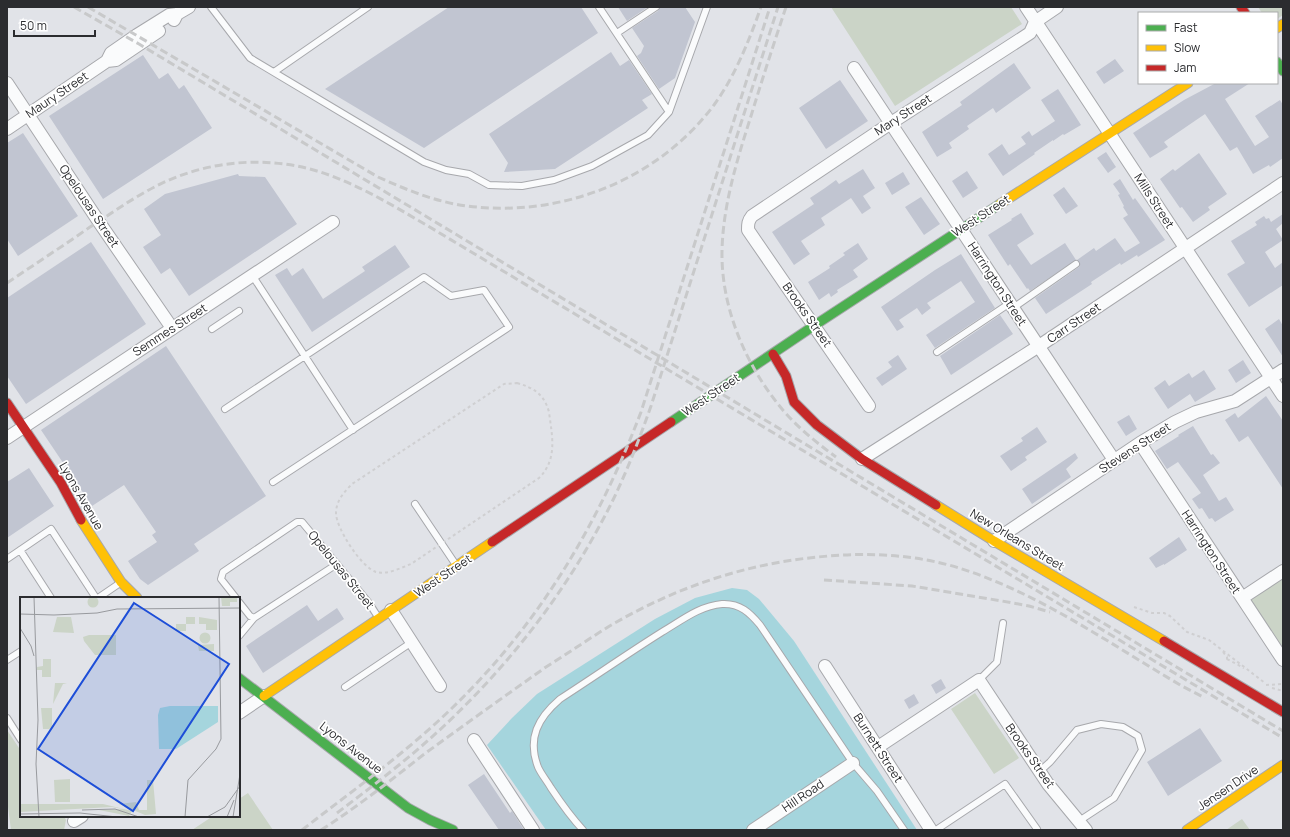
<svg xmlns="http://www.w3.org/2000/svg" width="1290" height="837" font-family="Manrope,sans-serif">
<rect width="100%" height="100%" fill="#e1e3e8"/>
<path fill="#cbd4c7" d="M831 7H1011L1022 24 895 106Z
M1258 7H1283V15L1277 19V13H1262Z
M1283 575V648L1251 600 1253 595Z
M975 693 1019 758 994 774 951 709Z
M7 730 21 751V816H64L66 820 64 830H11L7 799Z
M248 793 273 830H192L213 816H239V799Z
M1242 819 1250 830H1226Z"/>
<path fill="#a5d5dd" d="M732 588 747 590 759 599 794 641 917 830H546L487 745 512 718 537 694 655 619 695 598Z"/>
<path fill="#c1c5d1" d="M449 7H581L598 33 424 148 325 89Z
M618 7H648L627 21Z
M660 7H685L695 22 675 78 659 89 637 56 641 53 644 46 632 28 658 11Z
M611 52 620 66 629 60 652 94 642 100 648 108 555 169 504 172 508 163 489 134Z
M143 55 159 79 168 73 179 89 184 85 212 128 103 199 49 116Z
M1115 59 1124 71 1104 84 1096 72Z
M1014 63 1031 88 996 113 993 108 967 126 969 129 949 143 952 148 937 157 922 132 962 105 960 102Z
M840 80 868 121 826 149 799 108Z
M1216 83H1250L1225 99 1255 146 1269 137 1255 116 1280 100 1283 105V158L1270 167 1269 165 1253 174 1237 147 1230 151 1205 114 1164 142 1168 147 1150 158 1133 133 1184 100Z
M1058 89 1081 125 1064 135 1063 134 1053 141V140L1034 153 1035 154 1003 176 988 154 1002 144 1009 155 1026 144 1021 137 1029 131 1032 136 1055 121 1041 100Z
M23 133 78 216 18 256 7 239V143Z
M1106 152 1116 167 1108 173 1097 158Z
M1199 153 1227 194 1208 207 1210 210 1193 222 1182 207 1180 208 1160 179 1173 169 1175 171Z
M863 169 875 188 863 196 871 208 862 214 851 198 821 218 825 225 801 241 810 254 794 265 772 232 814 204 810 198 825 188 836 180 839 184Z
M967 171 978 188 963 198 952 181Z
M903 172 910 184 892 195 885 183Z
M238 174 239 176 265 177 297 224 189 296 170 268 161 274 143 247 161 235 144 209 165 194Z
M1120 179 1133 200 1135 198 1165 240 1138 257 1137 255 1121 265 1120 263 1091 282 1092 284 1046 314 1035 298 1079 267 1080 263 1077 260 1094 248 1096 251 1115 238 1125 252 1140 243 1123 218 1128 215 1123 207 1124 206 1118 195 1120 194 1113 184Z
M1064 187 1078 206 1066 214 1053 195Z
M921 197 940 224 924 235 905 207Z
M1021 213 1034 234 1017 245 1031 265 1065 243 1076 260 1030 291 1028 288 1027 289 1010 264 1008 266 988 235 1012 220 1011 219Z
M1283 214V223L1276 229 1283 240 1265 252 1275 268 1283 262V285L1249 307 1227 274 1245 263 1231 241 1257 225 1255 222 1264 216 1266 219 1269 218 1271 222Z
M91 242 146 324 26 404 7 376V298Z
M858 243 868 259 853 270 858 277 837 290 838 292 831 297 829 293 819 300 808 282 830 268 829 266 845 255 843 253Z
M395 245 410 267 312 332 275 275 287 268 292 276 303 268 323 299 365 271 362 267Z
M961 254 995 308 935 348 926 335 975 302 961 281 927 303 931 308 922 315 917 308 899 320 904 327 897 331 881 307 935 270Z
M1000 315 1013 334 951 375 940 356Z
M1279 319 1283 326V357L1265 329Z
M166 346 266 496 194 544 199 551 148 585 140 579 128 561 157 542 152 535 156 532 124 485 92 506 41 430Z
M898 355 907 369 882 386 876 378 892 367 888 362Z
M1243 360 1251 373 1236 383 1228 370Z
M1204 370 1216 389 1195 402 1190 394 1168 409 1154 388 1165 380 1169 386 1189 373 1192 378Z
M1266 396 1283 421V489L1248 436 1239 442 1225 420 1235 413 1238 418Z
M1129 415 1137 429 1126 436 1117 422Z
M1193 426 1211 455 1213 454 1220 463 1203 475 1219 501 1226 497 1234 510 1215 522 1212 518 1209 519 1202 508 1199 509 1192 499 1201 493 1178 462 1167 469 1155 451 1179 436 1178 435Z
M1037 427 1047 442 1025 457 1027 460 1011 471 1000 456 1023 441 1021 438Z
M1075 453 1078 458 1066 469 1071 477 1032 504 1022 489Z
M29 468 54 506 7 538V482Z
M1179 537 1187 550 1164 565V564L1156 568 1149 558Z
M307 605 318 621 337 608 344 619 263 673 246 646Z
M941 679 946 688 936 694 931 685Z
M914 694 919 703 909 709 904 700Z
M1200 728 1222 761 1168 796 1147 762Z
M484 774 510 813 512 811 524 830H499L468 785Z"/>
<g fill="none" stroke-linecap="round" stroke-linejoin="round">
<g stroke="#a7a8ac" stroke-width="8">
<path id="lane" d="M211 7 250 58 424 162 446 170 469 174 489 185 522 186 554 180 592 166 648 135 669 112 599 7
M617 33 656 7
M274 72 368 7
M669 112 707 7
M252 275 353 430
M1013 308 1076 264
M212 329 239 311
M937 352 1010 303
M225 409 424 277 451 296 484 290 509 327 273 482
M415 504 456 565
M20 550 51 598
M7 559 51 529 96 598
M98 598 120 583
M236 598 221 579 223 572 297 522H302L369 603 378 617
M239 602 250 616 254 618 337 564
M239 636 254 618
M7 660 21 651
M979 680 997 662 1003 623
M345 687 412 642
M7 718 21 740
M1040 771 1050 762 1077 730 1101 724 1123 727 1138 736 1142 750 1114 798 1079 821
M583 830C571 817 561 803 551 788 547 781 541 774 538 767 527 738 538 718 560 699 594 677 627 654 662 632 681 621 699 606 722 604 740 603 750 613 760 625L853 763 877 791 904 830
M936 830 1005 784 1037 829"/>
</g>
<g stroke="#a7a8ac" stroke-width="14">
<path id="street" d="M1026 7 1283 396
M174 20 177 14 189 7
M107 61 116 60 159 31
M854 68 1114 460
M7 83 99 222 172 328
M7 129 107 61 111 53 137 35 169 15 177 14
M869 406 748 230C748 224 748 221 752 216L891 123 1030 33 1035 22 1057 7
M7 438 333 222
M1140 443 1283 660
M862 459 1039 346 1283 183
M994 541 1140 443 1175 422 1196 412 1235 401 1283 370
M1242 598 1283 571
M391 610 440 686
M825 666 931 830
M239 713 264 696
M474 740 533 830
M878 747 979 680 1048 784 1086 830
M74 821 82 816
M753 830 853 763"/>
</g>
<g stroke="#a7a8ac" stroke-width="11">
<path id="fast" d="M1277 62 1283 71
M671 422 815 325 1000 204
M239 678 408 808 430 820 453 830"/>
</g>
<g stroke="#a7a8ac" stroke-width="11">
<path id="slow" d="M1277 28 1283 24
M1000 204 1188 83
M936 505 994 541 1164 641
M81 520 121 582 137 598
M264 696 492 542
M1187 830 1283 765"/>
</g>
<g stroke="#a7a8ac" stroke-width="11">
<path id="jam" d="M1241 7 1245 13
M773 354 786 376 794 402 817 425 862 459 936 505
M7 403 61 483 81 520
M492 542 671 422
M1164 641 1283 712"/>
</g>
<path stroke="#cfcfd1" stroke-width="2" stroke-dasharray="3 3" stroke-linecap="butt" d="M517 383C534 388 544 394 549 412 552 436 558 459 539 478L411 564C400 568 388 575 376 572 361 567 336 528 336 513 336 501 344 492 352 484L504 384Z
M1134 607 1152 613H1164L1170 616 1187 632 1209 640 1265 683
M1223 652 1227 657V660
M1227 659 1244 668
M1266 685 1283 684
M1272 688 1283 691"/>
<use href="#lane" stroke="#fafbfc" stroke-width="6"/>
<use href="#street" stroke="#fafbfc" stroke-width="12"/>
<use href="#fast" stroke="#4caf50" stroke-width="9"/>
<use href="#slow" stroke="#ffc107" stroke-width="9"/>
<use href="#jam" stroke="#c62828" stroke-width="9"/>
<path stroke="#c8c9ca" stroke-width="3" stroke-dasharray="8 4" stroke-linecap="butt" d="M74 7 139 44 1283 731
M88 7 378 177C407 190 436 202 467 206 560 218 657 181 714 105 735 76 749 41 761 7
M786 7C774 43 762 80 751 116 737 160 723 205 722 251 721 308 746 366 782 409 798 428 817 443 836 457
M7 283C35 264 63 246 90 227 109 215 127 202 147 191 198 162 260 154 317 171 356 183 392 205 428 226L1283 738
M824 580 912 586 1002 601 1029 606 1050 612
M337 813C374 785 411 757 445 725 512 662 568 589 610 506 626 474 639 440 651 406L778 7
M302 830C347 795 393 762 435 724 531 637 595 533 641 412L770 7
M321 830C357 807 390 781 423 755 464 725 505 696 546 667 567 654 587 640 608 627 672 589 743 564 818 557 865 552 914 554 959 568 1039 593 1110 644 1182 686L1205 698"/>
</g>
<g text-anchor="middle" stroke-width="3.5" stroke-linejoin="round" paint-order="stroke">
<g font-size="12" fill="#2b2c2f" stroke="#fff">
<text transform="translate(57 95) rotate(-34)" y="4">Maury Street</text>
<text transform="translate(903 115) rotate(-33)" y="4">Mary Street</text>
<text transform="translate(1154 201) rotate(57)" y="4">Mills Street</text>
<text transform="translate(89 206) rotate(56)" y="4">Opelousas Street</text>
<text transform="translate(981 216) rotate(-33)" y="4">West Street</text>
<text transform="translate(997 284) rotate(57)" y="4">Harrington Street</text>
<text transform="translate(807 315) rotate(55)" y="4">Brooks Street</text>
<text transform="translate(1074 323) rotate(-34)" y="4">Carr Street</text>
<text transform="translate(170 330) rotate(-33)" y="4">Semmes Street</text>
<text transform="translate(711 395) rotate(-34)" y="4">West Street</text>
<text transform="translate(1135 448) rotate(-33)" y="4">Stevens Street</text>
<text transform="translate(81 496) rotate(60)" y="4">Lyons Avenue</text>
<text transform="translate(1017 540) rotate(31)" y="4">New Orleans Street</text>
<text transform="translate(1211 552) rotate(57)" y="4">Harrington Street</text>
<text transform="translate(341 570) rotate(51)" y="4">Opelousas Street</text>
<text transform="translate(443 576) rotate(-34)" y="4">West Street</text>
<text transform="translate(351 748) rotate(38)" y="4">Lyons Avenue</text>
<text transform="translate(878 748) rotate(57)" y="4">Burnett Street</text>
<text transform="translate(1030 756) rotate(55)" y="4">Brooks Street</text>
<text transform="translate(1228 788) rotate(-34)" y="4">Jensen Drive</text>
<text transform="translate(803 796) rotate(-34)" y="4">Hill Road</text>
</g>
</g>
<g transform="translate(20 597)">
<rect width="220" height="220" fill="#e1e3e8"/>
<path d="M67.5 5a5.5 5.5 0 1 1 11 0a5.5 5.5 0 1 1-11 0ZM201 0H217V5H210V9H202ZM37 20H51L54 36 33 35ZM166 20H175V27H166V34H156V27H166ZM179 20 197 23V33H186V27H179ZM179.5 41a5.5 5.5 0 1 1 11 0a5.5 5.5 0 1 1-11 0ZM69 38H96V58H75L64 44 63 40ZM194 47V54H179L178 48ZM23 62H31V80H22V73H17V70L23 69ZM35 86H47L43 87 33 107ZM21 111H32V131L29 132H23ZM50 182V205H35L34 183ZM127 183H133L136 217 125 218 99 207 116 205 119 213H127ZM1 207H83L112 214 109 219 79 213 103 212 92 210 0 215Z" fill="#cbd4c7"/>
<path d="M150 109H198V125L156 152H139L138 118 140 111Z" fill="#a5d5dd"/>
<path fill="none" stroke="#989a9e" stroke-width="1" d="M14 0 18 123 16 167 19 220M0 17 34 18 77 16 97 12 220 11M0 31 11 49 14 59M62 213 95 212 119 220M0 217 60 216 97 220M165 220 168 183 196 152 201 142 199 0M187 220 205 210 220 189M207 220 214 203M213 220 220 177"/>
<path fill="#1d4ed8" fill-opacity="0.15" stroke="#1d4ed8" stroke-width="2" d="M114 6 209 67 113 214 18 152Z"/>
<rect width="220" height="220" fill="none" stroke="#2b2c2f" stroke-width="2"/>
</g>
<rect width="1290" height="837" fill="none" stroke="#2b2c2f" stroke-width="16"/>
<rect x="1138" y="12" width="140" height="72" fill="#ffffff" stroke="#aaabac"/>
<rect x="1146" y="25" width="20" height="6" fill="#4caf50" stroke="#aaabac"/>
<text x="1174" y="32" font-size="12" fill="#2b2c2f">Fast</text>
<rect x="1146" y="45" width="20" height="6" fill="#ffc107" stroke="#aaabac"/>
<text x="1174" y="52" font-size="12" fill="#2b2c2f">Slow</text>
<rect x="1146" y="65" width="20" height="6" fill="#c62828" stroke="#aaabac"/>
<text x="1174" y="72" font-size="12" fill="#2b2c2f">Jam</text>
<path d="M14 30v6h81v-6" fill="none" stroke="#2b2c2f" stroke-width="2"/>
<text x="20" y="30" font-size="12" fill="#2b2c2f" stroke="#ffffff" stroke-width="3" paint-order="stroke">50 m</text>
</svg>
